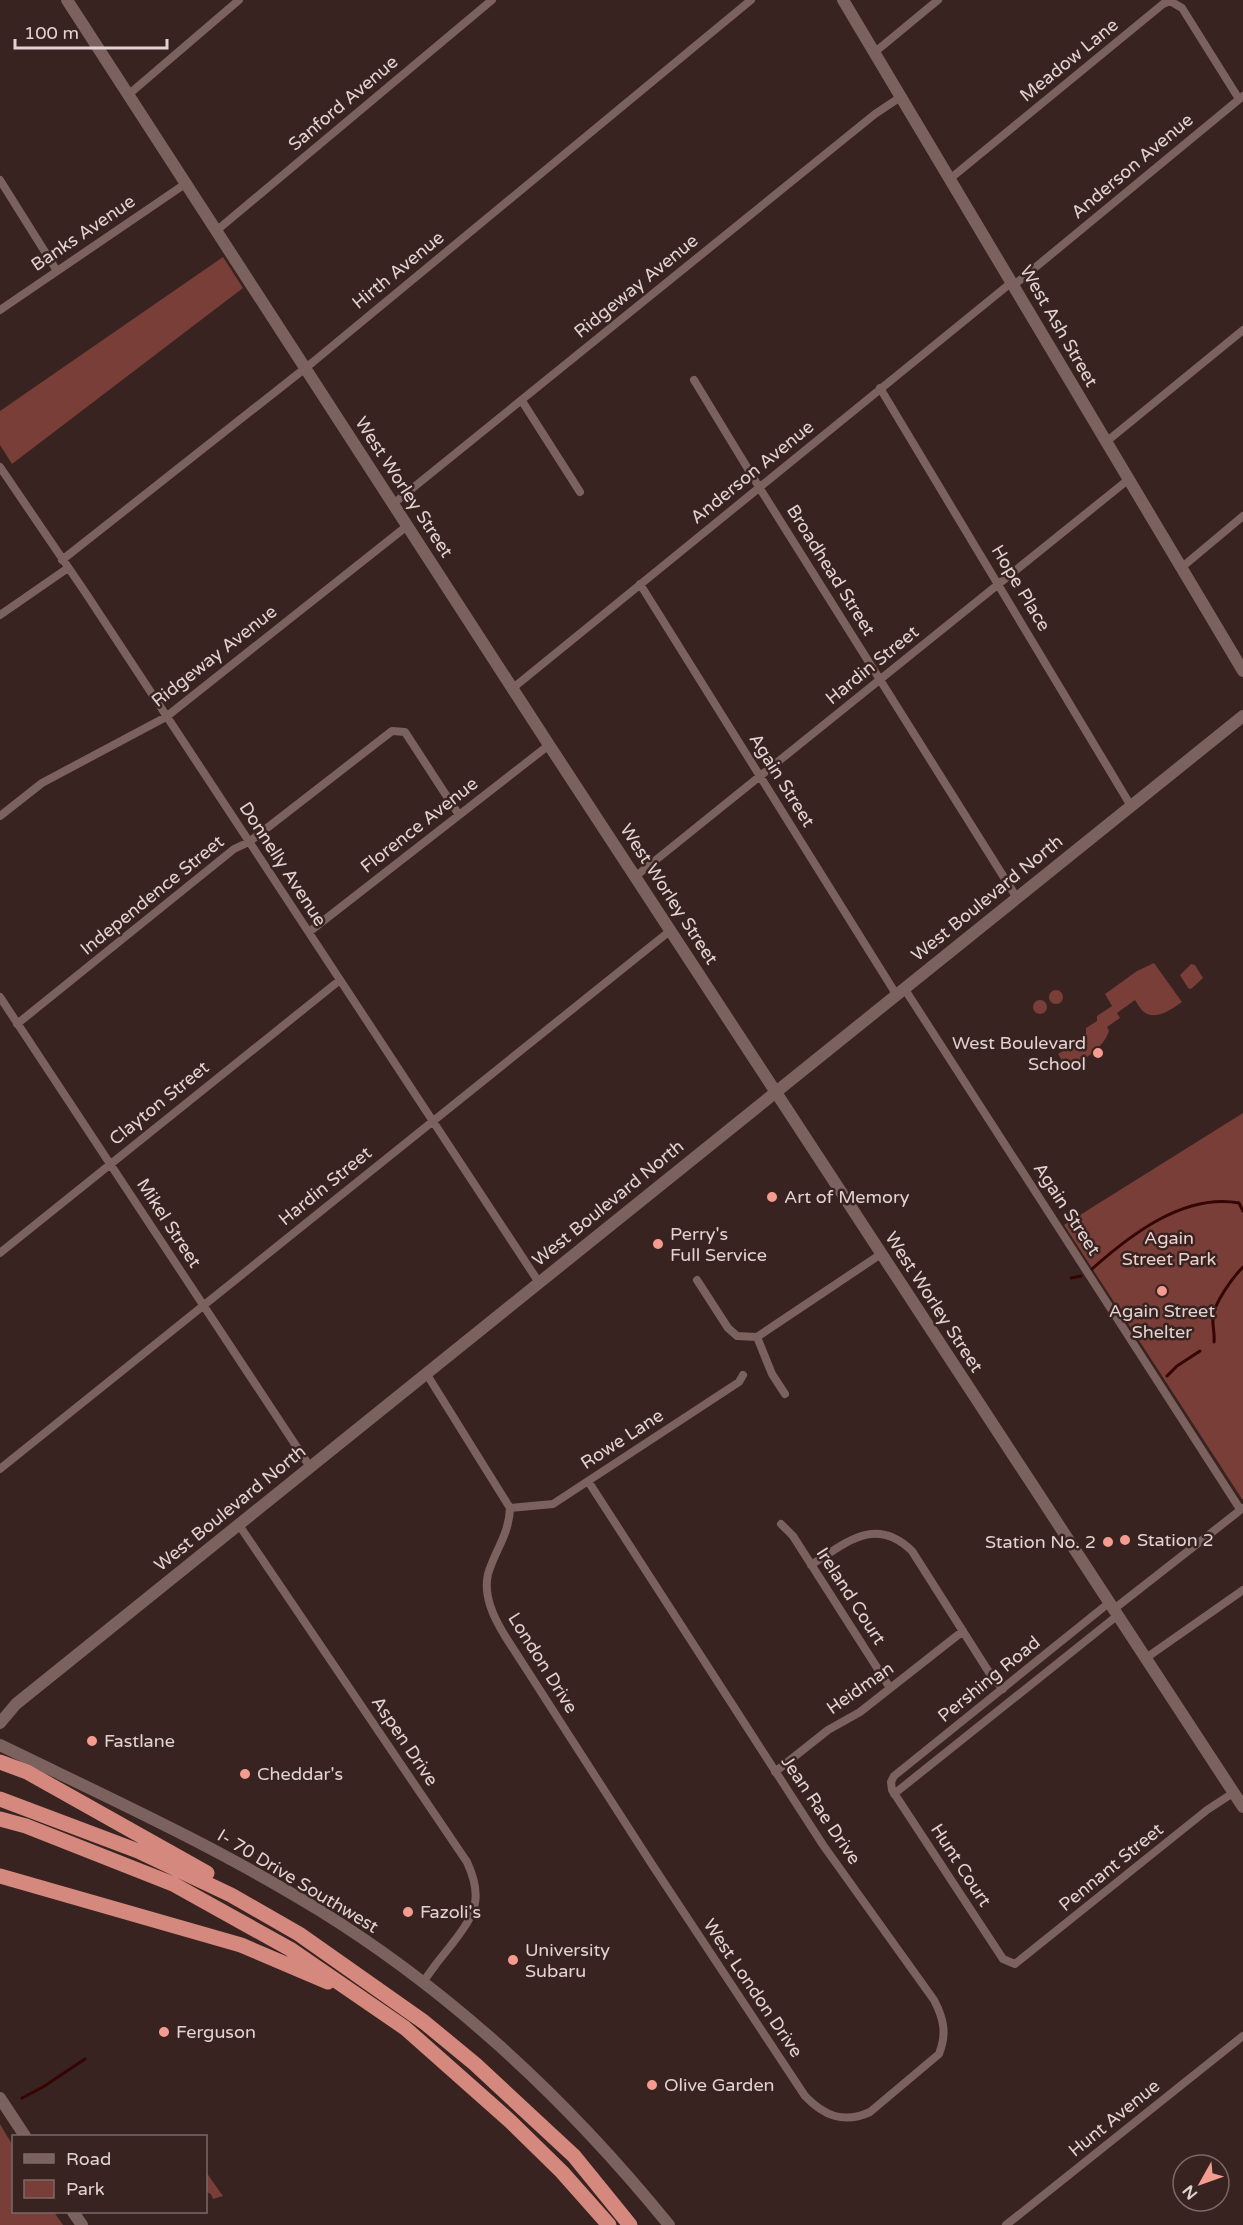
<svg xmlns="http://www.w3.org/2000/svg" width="1243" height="2225" font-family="'Varela Round',sans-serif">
<rect width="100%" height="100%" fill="#382320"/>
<path fill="#783e37" d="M223 257 243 288 12 464 0 445V411Z
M187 671 194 680 184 688 176 679Z
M1154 963 1182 1002C1172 1009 1156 1021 1144 1012 1141 1010 1137 1003 1135 1000L1117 1013 1120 1018 1107 1027 1109 1031C1103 1049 1083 1060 1068 1070L1058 1054 1086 1036V1028L1097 1021V1016L1112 1006 1105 994 1137 971Z
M1191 964 1195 965 1203 978 1191 989 1188 988 1180 975Z
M1049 997a7 7 0 1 1 14 0a7 7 0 1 1-14 0Z
M1033 1007a7 7 0 1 1 14 0a7 7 0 1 1-14 0Z
M1243 1113V1499H1242L1064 1225Z
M0 2124 13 2146 14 2212H54L63 2225H0Z
M206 2172 223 2196 213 2199 211 2194 206 2192Z"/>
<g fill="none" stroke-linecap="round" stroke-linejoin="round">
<path stroke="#350503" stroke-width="3" d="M1092 1269C1130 1235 1184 1193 1239 1203L1243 1211
M1071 1278 1081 1276
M1214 1342C1215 1333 1212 1325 1213 1317 1214 1303 1233 1277 1243 1267
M1167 1376 1177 1366 1200 1351
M22 2098 43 2087 85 2059"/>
<path stroke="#7b625e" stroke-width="8" d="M875 52 938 0
M128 95 239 0
M951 178 1163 4 1170 1 1182 8 1239 99
M0 180 57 271
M216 231 492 0
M1014 285 1243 96
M0 310 185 184
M694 380 759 487 1017 898
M880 388 1131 806
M522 401 580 492
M1106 442 1243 330
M0 467 85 592 538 1281
M393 504 875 114 902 96
M62 560 313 362 751 0
M1181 568 1243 516
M640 584 896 994
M0 615 68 568
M513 688 1012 282
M0 816 42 783 166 717 407 526
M636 876 1129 479
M309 932 549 745
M904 988 1240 1509
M0 997 310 1467
M17 1024 234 849 249 842 392 731 405 732 459 815
M0 1253 340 980
M697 1280 728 1328 737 1336 757 1337 772 1374 785 1394
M757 1337 881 1254
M426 1373 510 1508C509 1535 495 1550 488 1574 483 1596 494 1618 505 1636L653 1866 805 2096C824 2116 844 2124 870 2112L939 2054C947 2034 944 2019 934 2000L823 1845 588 1481
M0 1469 671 930
M510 1508 553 1504 739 1382 743 1375
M781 1524 793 1536 890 1688
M239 1525 467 1862C484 1899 475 1914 452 1944 442 1956 432 1969 423 1982
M811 1565C846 1543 875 1515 912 1551L992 1677 1003 1689
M1110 1602 894 1776 891 1782 892 1790 1003 1959 1015 1964 1207 1810 1233 1793
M1114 1609 1243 1508
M1146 1658 1243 1590
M775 1772 828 1730 860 1712 963 1631
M894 1794 1118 1615
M1006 2225 1243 2036"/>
<path stroke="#7b625e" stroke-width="12" d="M67 0 549 745 1243 1807
M843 0 1243 671
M0 1723 16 1704 1243 716
M0 1745C107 1797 217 1847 319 1910 453 1993 570 2103 669 2225
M0 2098 25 2136
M73 2212 82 2225"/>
<path stroke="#d5887d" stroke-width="15" d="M0 1762 27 1772 207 1873
M0 1799 138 1851 231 1895 299 1934 424 2022 475 2064 574 2156 630 2225
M0 1819 26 1826 173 1884 290 1949 405 2028 511 2122 562 2172 609 2225
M0 1876 241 1945 328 1982"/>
</g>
<g fill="#f59c90" stroke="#382320" stroke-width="2">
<circle cx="1098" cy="1053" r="6"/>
<circle cx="772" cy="1197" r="6"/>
<circle cx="658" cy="1244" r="6"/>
<circle cx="1162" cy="1291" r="6"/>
<circle cx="1125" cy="1540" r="6"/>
<circle cx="1108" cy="1542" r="6"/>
<circle cx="92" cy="1741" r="6"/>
<circle cx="245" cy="1774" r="6"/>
<circle cx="408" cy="1912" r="6"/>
<circle cx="513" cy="1960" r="6"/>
<circle cx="164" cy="2032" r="6"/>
<circle cx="652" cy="2085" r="6"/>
</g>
<g text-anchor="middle" stroke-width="5" stroke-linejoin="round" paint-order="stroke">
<g font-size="18" fill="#e1d3d1" stroke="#382320">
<text transform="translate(1069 60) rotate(-39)" y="6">Meadow Lane</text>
<text transform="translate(343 103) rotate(-40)" y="6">Sanford Avenue</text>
<text transform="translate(1132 166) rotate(-40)" y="6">Anderson Avenue</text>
<text transform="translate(83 233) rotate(-34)" y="6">Banks Avenue</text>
<text transform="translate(398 270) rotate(-39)" y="6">Hirth Avenue</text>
<text transform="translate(636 286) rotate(-39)" y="6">Ridgeway Avenue</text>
<text transform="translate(1059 326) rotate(60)" y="6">West Ash Street</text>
<text transform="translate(752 472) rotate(-39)" y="6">Anderson Avenue</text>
<text transform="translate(404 487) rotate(57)" y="6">West Worley Street</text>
<text transform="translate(831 570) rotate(58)" y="6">Broadhead Street</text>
<text transform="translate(1021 588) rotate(59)" y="6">Hope Place</text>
<text transform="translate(214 656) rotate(-38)" y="6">Ridgeway Avenue</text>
<text transform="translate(872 665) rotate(-39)" y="6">Hardin Street</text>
<text transform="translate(782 780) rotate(58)" y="6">Again Street</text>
<text transform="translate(419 825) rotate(-38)" y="6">Florence Avenue</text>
<text transform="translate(283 864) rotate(57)" y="6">Donnelly Avenue</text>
<text transform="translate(669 894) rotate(57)" y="6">West Worley Street</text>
<text transform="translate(152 895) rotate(-39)" y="6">Independence Street</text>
<text transform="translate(987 898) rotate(-39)" y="6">West Boulevard North</text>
<text transform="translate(159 1103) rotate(-39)" y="6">Clayton Street</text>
<text transform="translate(325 1186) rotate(-39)" y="6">Hardin Street</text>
<text transform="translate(608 1203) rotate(-39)" y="6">West Boulevard North</text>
<text transform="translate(1067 1209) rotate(57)" y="6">Again Street</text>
<text transform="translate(169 1223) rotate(57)" y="6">Mikel Street</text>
<text transform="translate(934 1302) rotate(57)" y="6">West Worley Street</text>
<text transform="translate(622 1439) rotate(-33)" y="6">Rowe Lane</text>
<text transform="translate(230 1508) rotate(-39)" y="6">West Boulevard North</text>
<text transform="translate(851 1596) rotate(57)" y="6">Ireland Court</text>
<text transform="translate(543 1663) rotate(58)" y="6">London Drive</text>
<text transform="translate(989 1679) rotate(-39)" y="6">Pershing Road</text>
<text transform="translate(860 1688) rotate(-35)" y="6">Heidman</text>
<text transform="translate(405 1741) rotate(56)" y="6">Aspen Drive</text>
<text transform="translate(821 1810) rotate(56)" y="6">Jean Rae Drive</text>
<text transform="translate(961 1865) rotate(57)" y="6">Hunt Court</text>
<text transform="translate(1111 1867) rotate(-39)" y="6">Pennant Street</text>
<text transform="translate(298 1881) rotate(31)" y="6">I- 70 Drive Southwest</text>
<text transform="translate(753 1988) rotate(56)" y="6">West London Drive</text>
<text transform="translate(1114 2118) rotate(-39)" y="6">Hunt Avenue</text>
</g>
<g font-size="18" fill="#e1d3d1" stroke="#382320" text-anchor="start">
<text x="1086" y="1049" text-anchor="end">West Boulevard<tspan x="1086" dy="21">School</tspan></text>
<text x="784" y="1203">Art of Memory</text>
<text x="670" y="1240">Perry's<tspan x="670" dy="21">Full Service</tspan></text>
<text x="1162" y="1317" text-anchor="middle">Again Street<tspan x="1162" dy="21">Shelter</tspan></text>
<text x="1137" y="1546">Station 2</text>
<text x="1096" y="1548" text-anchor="end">Station No. 2</text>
<text x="104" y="1747">Fastlane</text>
<text x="257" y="1780">Cheddar's</text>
<text x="420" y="1918">Fazoli's</text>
<text x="525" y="1956">University<tspan x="525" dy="21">Subaru</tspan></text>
<text x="176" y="2038">Ferguson</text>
<text x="664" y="2091">Olive Garden</text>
</g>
<g font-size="18" fill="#ecd0cc" stroke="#382320">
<text x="1169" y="1244">Again<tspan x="1169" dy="21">Street Park</tspan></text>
</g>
</g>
<rect x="12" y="2135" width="195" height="78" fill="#382320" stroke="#7c6967" stroke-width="1.5"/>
<rect x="24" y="2154" width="30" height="9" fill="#7b625e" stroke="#7c6967" stroke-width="1.5"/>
<text x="66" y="2165" font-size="18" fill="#e1d3d1">Road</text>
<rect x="24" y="2180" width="30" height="18" fill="#783e37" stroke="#7c6967" stroke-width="1.5"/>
<text x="66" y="2195" font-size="18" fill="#e1d3d1">Park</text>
<g transform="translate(1201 2183) rotate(230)"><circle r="28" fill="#382320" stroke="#7c6967" stroke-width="1.5"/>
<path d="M0-4.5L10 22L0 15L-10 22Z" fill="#f59c90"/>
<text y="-9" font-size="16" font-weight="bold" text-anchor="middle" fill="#e1d3d1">N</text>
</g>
<path d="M15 39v9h152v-9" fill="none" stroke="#e1d3d1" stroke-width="3"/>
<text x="24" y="39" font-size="18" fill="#e1d3d1" stroke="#382320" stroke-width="4.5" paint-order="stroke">100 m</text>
</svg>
